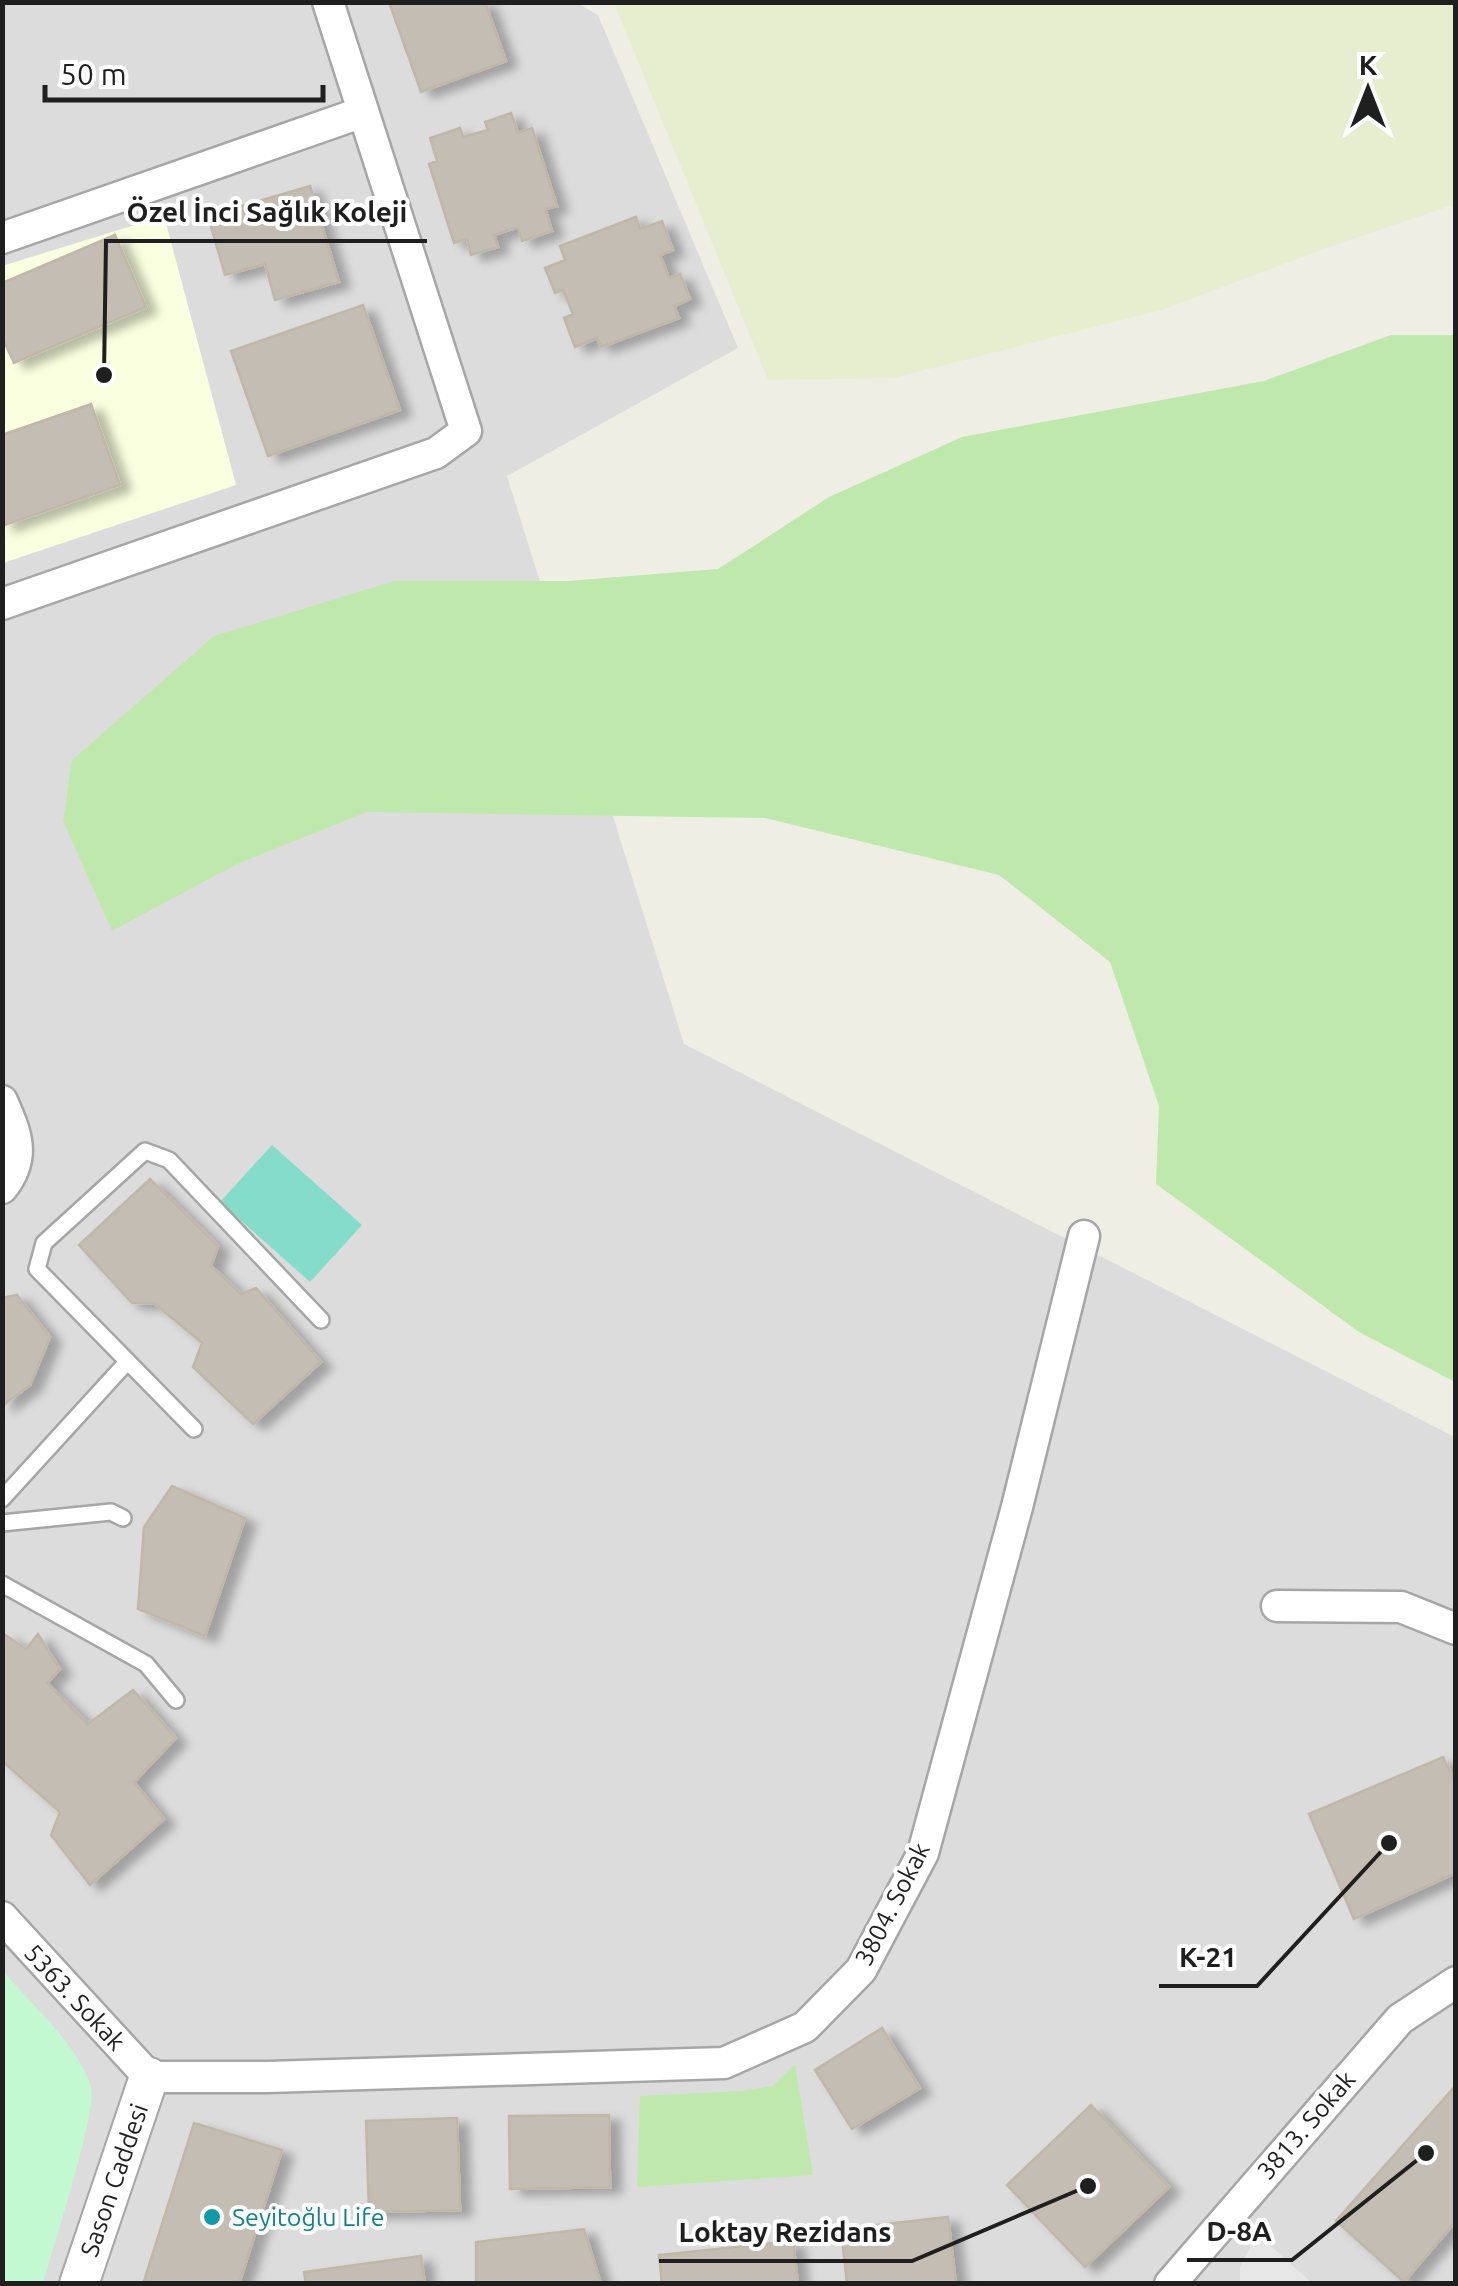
<svg xmlns="http://www.w3.org/2000/svg" width="1458" height="2286" font-family="Ubuntu,sans-serif">
<defs>
<filter id="shadow"><feDropShadow dx="11" dy="6" stdDeviation="5" flood-color="#0004"/></filter>
</defs>
<rect width="100%" height="100%" fill="#efeee5"/>
<path fill="#dddcdc" d="M3 3H577L598 15 738 348 507 476 684 1044 1455 1437V2283L3 2284Z"/>
<path fill="#f9ffdf" d="M164 216 236 485 3 563 2 266Z"/>
<path fill="#e7eed0" d="M614 3H1455V208L1450 206 1321 250 1162 310 893 378 768 380Z"/>
<path fill="#bfe9ac" d="M1391 335H1455V1382L1359 1332 1156 1184 1159 1106 1110 962 999 875 765 818 367 812 237 864 112 931 63 821 72 760 214 636 394 581H567L718 569 829 497 962 437 1264 381Z
M795 2064 813 2175 637 2187 640 2096 742 2091 773 2086Z"/>
<path fill="#c3f9d0" d="M3 1971C29 2002 82 2049 91 2088 97 2112 52 2251 43 2283H3Z"/>
<path fill="#84ddca" d="M272 1145 362 1225 310 1282 220 1202Z"/>
<path fill="#e7e7e7" d="M1257 2234 1312 2283H1240V2267Z"/>
<path fill="#c4bdb4" stroke="#c1b7a7" stroke-width="2.5" filter="url(#shadow)" d="M389 2H485L506 61 421 92Z
M511 113 518 133 532 128 557 206 545 209 552 231 522 241 518 227 494 235 498 247 471 255 467 239 454 243 429 164 437 161 430 138 460 128 463 137 488 130 485 122Z
M310 186 339 282 275 300 265 264 225 275 208 216Z
M636 217 640 229 662 221 673 250 660 255 669 278 680 274 690 299 674 306 679 318 601 347 597 338 575 347 564 318 573 314 563 290 555 293 545 268 565 260 560 246Z
M115 235 146 307 14 363 2 337V283Z
M363 305 400 410 268 456 231 351Z
M91 404 120 485 2 526V435Z
M150 1179 218 1246 211 1266 241 1294 256 1288 321 1362 253 1424 193 1367 202 1343 154 1303H132L79 1245Z
M17 1295 50 1337 30 1385 2 1406V1298Z
M172 1486 245 1518 205 1636 138 1609 144 1527Z
M4 1634 26 1649 38 1634 60 1669 47 1683 88 1724 133 1690 176 1738 134 1782 164 1819 90 1885 51 1835 60 1812 2 1761Z
M1443 1757 1456 1784V1873L1354 1919 1309 1814Z
M882 2028 920 2088 852 2129 815 2070Z
M1456 2085V2221L1404 2282 1336 2221Z
M1091 2105 1169 2187 1085 2267 1007 2185Z
M609 2115 610 2187 510 2189 509 2116Z
M457 2118 460 2210 369 2212 366 2121Z
M194 2123 282 2150 239 2284H143Z
M948 2217 956 2284H847L841 2229Z
M584 2229 601 2284H476V2242Z
M793 2241 798 2284H662L659 2255Z
M421 2256 425 2284H306L304 2272Z"/>
<g fill="none" stroke-linecap="round" stroke-linejoin="round">
<g stroke="#a6a6a6" stroke-width="20">
<path id="service" d="M194 1429 37 1269 44 1243 145 1151 169 1160 321 1320
M2 1499 127 1362
M2 1523 111 1512 123 1518
M2 1584 146 1664 176 1700"/>
</g>
<g stroke="#a6a6a6" stroke-width="35">
<path id="minor" d="M2 238 363 112
M2 604 436 453 466 431 328 2
M2 1101C16 1133 27 1157 2 1188
M1277 1606 1401 1607 1456 1629
M2 1917 149 2077H268L724 2063 805 2027 861 1970 923 1853 1017 1507 1084 1236
M1170 2284 1400 2019 1456 1982"/>
</g>
<g stroke="#a6a6a6" stroke-width="42">
<path id="tertiary" d="M79 2284 149 2077"/>
</g>
<use href="#service" stroke="#fff" stroke-width="15"/>
<use href="#minor" stroke="#fff" stroke-width="30"/>
<use href="#tertiary" stroke="#fff" stroke-width="38"/>
</g>
<circle fill="#0f9aa8" stroke="#fff" stroke-width="4" cx="212" cy="2217" r="10"/>
<g text-anchor="middle" stroke-width="8" stroke-linejoin="round" paint-order="stroke">
<g font-size="25" fill="#1f1f1f" stroke="#fff">
<text transform="translate(892 1904) rotate(-63)" y="9">3804. Sokak</text>
<text transform="translate(75 1997) rotate(47)" y="9">5363. Sokak</text>
<text transform="translate(1306 2125) rotate(-49)" y="9">3813. Sokak</text>
<text transform="translate(114 2180) rotate(-71)" y="9">Sason Caddesi</text>
</g>
<g font-size="25" fill="#0d838f" stroke="#fff" text-anchor="start">
<text x="232" y="2226">Seyitoğlu Life</text>
</g>
</g>
<path fill="none" stroke="#1f1f1f" stroke-width="4" d="M104 375L106 241H427M1389 1843L1257 1986H1159M1426 2153L1292 2260H1187M1088 2186L912 2261H659"/>
<g fill="#1f1f1f" stroke="#fff" stroke-width="4">
<circle cx="104" cy="375" r="10"/>
<circle cx="1389" cy="1843" r="10"/>
<circle cx="1426" cy="2153" r="10"/>
<circle cx="1088" cy="2186" r="10"/>
</g>
<g font-size="28" text-anchor="middle" font-weight="bold" fill="#1f1f1f" stroke="#fff" stroke-width="8" stroke-linejoin="round" paint-order="stroke">
<text x="267" y="222">Özel İnci Sağlık Koleji</text>
<text x="1208" y="1967">K-21</text>
<text x="1239" y="2241">D-8A</text>
<text x="785" y="2242">Loktay Rezidans</text>
</g>
<rect width="1458" height="2286" fill="none" stroke="#1f1f1f" stroke-width="10"/>
<g transform="translate(1368 90)" stroke="#ffffff" stroke-width="8" paint-order="stroke">
<path d="M0-8L18 38L0 25L-18 38Z" fill="#1f1f1f"/>
<text y="-15" font-size="28" font-weight="bold" text-anchor="middle" fill="#1f1f1f">K</text>
</g>
<path d="M45 85v15h278v-15" fill="none" stroke="#1f1f1f" stroke-width="5"/>
<text x="60" y="85" font-size="30" fill="#1f1f1f" stroke="#ffffff" stroke-width="8" paint-order="stroke">50 m</text>
</svg>
